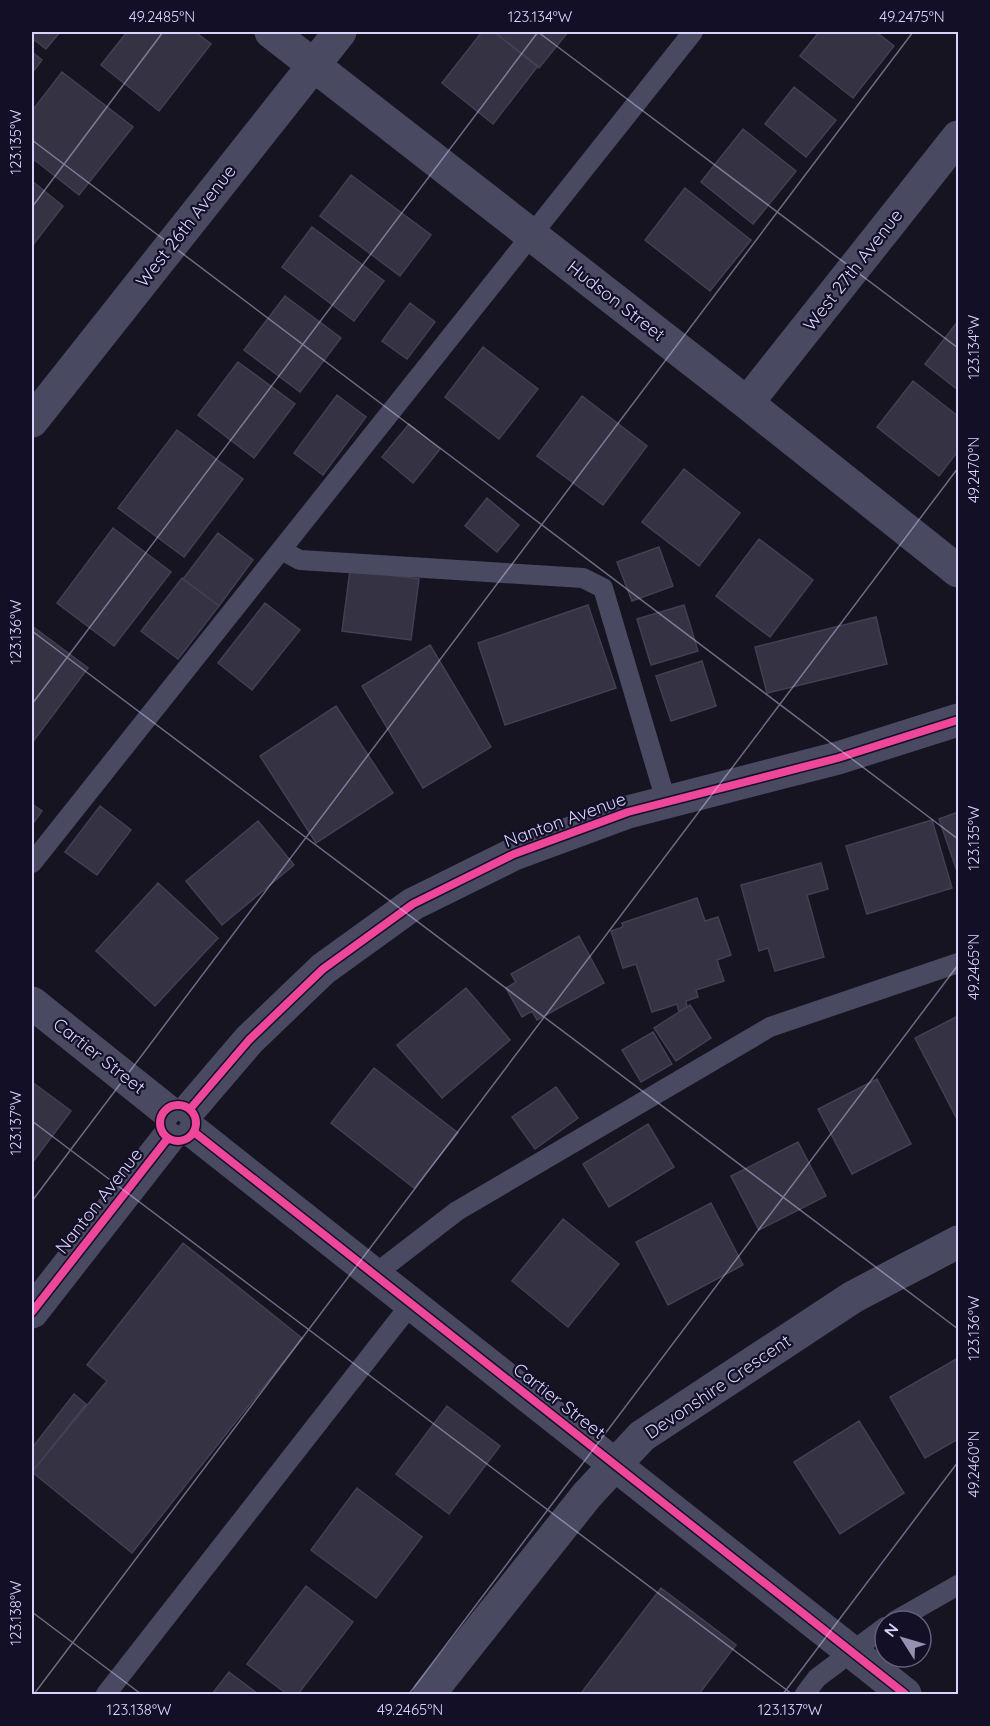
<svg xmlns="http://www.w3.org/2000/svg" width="990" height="1726" font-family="Quicksand,sans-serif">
<rect width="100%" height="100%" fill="#161421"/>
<path fill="#343243" stroke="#433f54" stroke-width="1.5" d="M32 32H60L46 49 32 38Z
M127 32H195L211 44 159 111 101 65Z
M482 32H494L538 66 493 124 442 83Z
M494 32H568L539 68Z
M819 32H876L894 46 853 98 800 56Z
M32 52 42 60 32 73Z
M62 72 133 127 79 195 32 158V111Z
M794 87 836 120 806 157 765 124Z
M743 129 796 171 753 224 701 182Z
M351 175 431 235 400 276 320 216Z
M32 181 63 206 32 246Z
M685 188 751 240 710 291 645 240Z
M312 227 384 281 354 321 282 267Z
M285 296 341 338 300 392 244 350Z
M410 303 435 322 407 359 382 341Z
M958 321V390L925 364Z
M483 347 538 389 499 439 445 397Z
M238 362 295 404 254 458 198 415Z
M913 381 958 416V451L939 476 877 427Z
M337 395 366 417 323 475 294 453Z
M582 396 647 446 603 505 537 456Z
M409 424 440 449 413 483 382 457Z
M177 430 243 479 184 557 118 508Z
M684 469 740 513 699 566 642 522Z
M487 498 519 525 497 552 465 526Z
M113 528 171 572 114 646 57 603Z
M218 533 253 560 219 606 183 579Z
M759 539 813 580 770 637 716 596Z
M659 547 673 586 632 601 617 562Z
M350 570 419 579 411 640 342 631Z
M182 578 219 606 178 659 141 631Z
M265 603 300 630 252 690 218 663Z
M588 605 616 688 505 725 478 643Z
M684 605 698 651 651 665 637 619Z
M876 617 887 664 767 693 755 647Z
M32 626 88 668 32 743Z
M430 645 491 747 423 788 362 686Z
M702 661 716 706 671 721 656 676Z
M336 706 393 793 316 843 260 756Z
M32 804 42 811 32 825Z
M100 806 131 830 97 875 65 852Z
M958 812V874L939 819Z
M932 820 952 888 867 914 846 846Z
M258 821 294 865 222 925 186 881Z
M821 863 828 889 807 895 824 957 775 971 768 948 759 951 741 885Z
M158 883 218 938 155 1006 96 951Z
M697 898 705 921 718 917 731 955 717 960 724 981 696 990 698 997 686 1001 687 1007 679 1012 677 1004 652 1012 636 964 623 968 611 931 623 927 622 923Z
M579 936 604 983 537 1020 532 1011 522 1017 506 988 516 982 511 974Z
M466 988 510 1040 442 1098 397 1045Z
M690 1005 711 1038 676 1061 654 1028Z
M958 1016V1121L915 1038Z
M653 1032 672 1064 641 1082 622 1050Z
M374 1068 458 1133 414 1188 331 1123Z
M877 1079 911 1144 852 1174 818 1109Z
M32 1082 71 1111 32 1163Z
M556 1087 578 1118 535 1149 512 1117Z
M648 1124 674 1167 609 1207 583 1164Z
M798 1142 826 1196 759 1230 731 1176Z
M711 1203 743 1265 668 1305 636 1242Z
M563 1219 619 1264 568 1327 512 1281Z
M183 1243 302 1338 132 1553 32 1472 107 1381 87 1365Z
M958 1358V1439L925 1458 890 1397Z
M74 1394 86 1404 32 1472V1448Z
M447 1406 500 1446 449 1514 396 1474Z
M859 1421 904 1493 840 1534 794 1462Z
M357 1488 422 1537 376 1598 311 1550Z
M306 1586 353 1622 298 1694H287L247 1664Z
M661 1588 736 1645 699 1694H586L582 1692Z
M229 1672 258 1694H212Z"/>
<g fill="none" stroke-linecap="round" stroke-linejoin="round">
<path stroke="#4a4962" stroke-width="20" d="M281 550 300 560 583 578 603 588 666 801
M32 863 693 32
M374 1275 457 1211 770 1027 958 963
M895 1621 958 1585
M106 1694 411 1304
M805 1694 817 1678 885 1627"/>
<path stroke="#4a4962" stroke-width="33" d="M271 32 747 403 958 571
M747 403 958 137
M32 421 340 32
M32 1003 166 1110
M190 1109 249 1040 323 969 413 904 514 854 628 812 838 758 958 720
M194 1132 905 1694
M32 1312 168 1138
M429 1694 587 1495 642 1436 853 1297 958 1242"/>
<g stroke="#130f26" stroke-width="11">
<path id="cycleway" d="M160 1123a18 18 0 1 1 36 0a18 18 0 1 1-36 0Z
M190 1109 249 1040 323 969 413 904 514 854 628 812 838 758 958 720
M194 1132 905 1694
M32 1312 168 1138"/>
</g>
<use href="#cycleway" stroke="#ed469a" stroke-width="8"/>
</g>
<path fill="none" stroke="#d9d4ff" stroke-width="1.5" stroke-opacity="0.45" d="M538 32 958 348M32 140 958 839M32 207 163 32M32 631 958 1329M32 704 538 32M32 1121 792 1694M32 1201 913 32M32 1612 141 1694M34 1694 958 468M409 1694 958 965M783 1694 958 1462"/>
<g text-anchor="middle" stroke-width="4.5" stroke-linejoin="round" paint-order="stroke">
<g font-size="18" fill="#d9d4ff" stroke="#130f26">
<text transform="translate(186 226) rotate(-52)" y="6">West 26th Avenue</text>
<text transform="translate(853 270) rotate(-52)" y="6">West 27th Avenue</text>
<text transform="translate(616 301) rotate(38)" y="6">Hudson Street</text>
<text transform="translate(565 820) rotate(-20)" y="6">Nanton Avenue</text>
<text transform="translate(99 1056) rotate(38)" y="6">Cartier Street</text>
<text transform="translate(99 1201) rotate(-52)" y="6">Nanton Avenue</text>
<text transform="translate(718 1387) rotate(-34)" y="6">Devonshire Crescent</text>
<text transform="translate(559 1401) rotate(38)" y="6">Cartier Street</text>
</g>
</g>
<rect width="990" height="1726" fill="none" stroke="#130f26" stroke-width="66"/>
<g transform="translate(903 1639) rotate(307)"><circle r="28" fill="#130f26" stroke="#625e7d" stroke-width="1.5"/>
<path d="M0-4.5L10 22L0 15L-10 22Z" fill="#9591b1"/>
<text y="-9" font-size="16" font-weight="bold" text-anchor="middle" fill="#d9d4ff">N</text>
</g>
<rect x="33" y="33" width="924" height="1660" fill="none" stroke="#d9d4ff" stroke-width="2"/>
<g font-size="15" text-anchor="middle" fill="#d9d4ff">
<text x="162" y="22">49.2485°N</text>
<text x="540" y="22">123.134°W</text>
<text x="912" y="22">49.2475°N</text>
<text transform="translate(16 142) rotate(-90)" y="5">123.135°W</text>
<text transform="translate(974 347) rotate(-90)" y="5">123.134°W</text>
<text transform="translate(974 470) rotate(-90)" y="5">49.2470°N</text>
<text transform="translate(16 632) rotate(-90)" y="5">123.136°W</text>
<text transform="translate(974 838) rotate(-90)" y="5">123.135°W</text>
<text transform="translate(974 967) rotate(-90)" y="5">49.2465°N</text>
<text transform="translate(16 1123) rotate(-90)" y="5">123.137°W</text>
<text transform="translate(974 1328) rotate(-90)" y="5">123.136°W</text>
<text transform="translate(974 1464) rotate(-90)" y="5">49.2460°N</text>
<text transform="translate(16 1613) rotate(-90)" y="5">123.138°W</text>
<text x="139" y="1715">123.138°W</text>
<text x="410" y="1715">49.2465°N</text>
<text x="790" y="1715">123.137°W</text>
</g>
</svg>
